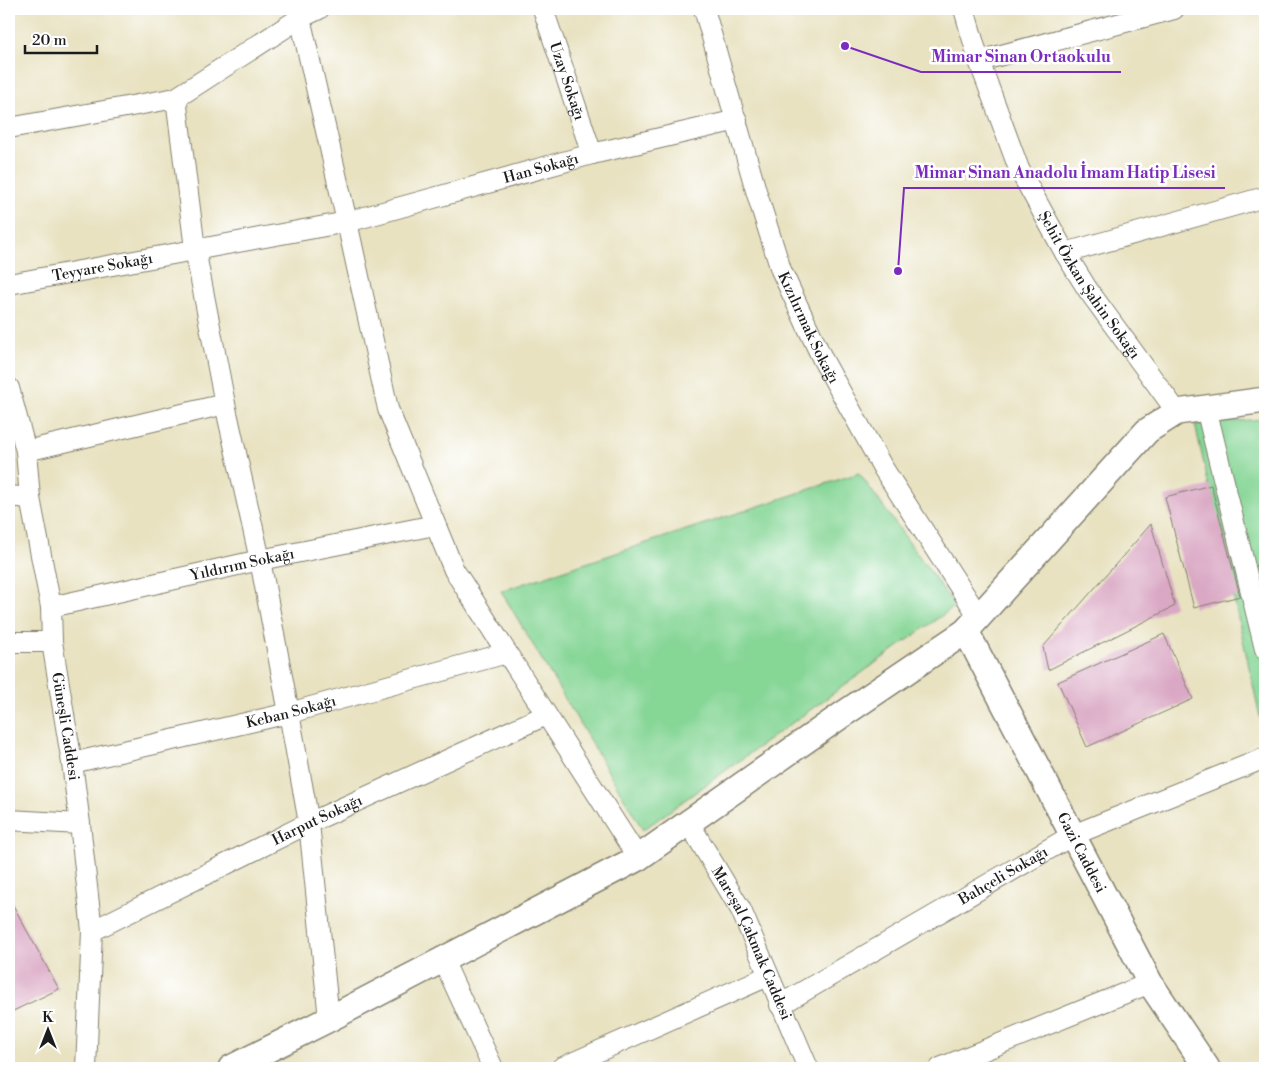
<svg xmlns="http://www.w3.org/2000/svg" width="1274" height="1077" font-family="'Libre Bodoni',serif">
<rect width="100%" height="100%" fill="#fff"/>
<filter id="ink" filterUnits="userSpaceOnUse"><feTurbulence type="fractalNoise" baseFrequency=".02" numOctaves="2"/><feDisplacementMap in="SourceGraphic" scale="10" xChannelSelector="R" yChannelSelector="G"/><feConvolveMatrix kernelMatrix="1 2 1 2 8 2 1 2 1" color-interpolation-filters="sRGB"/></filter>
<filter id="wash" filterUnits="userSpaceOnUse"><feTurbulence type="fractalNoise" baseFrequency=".0096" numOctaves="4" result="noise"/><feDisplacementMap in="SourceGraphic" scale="20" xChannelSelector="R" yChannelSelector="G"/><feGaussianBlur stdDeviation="1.12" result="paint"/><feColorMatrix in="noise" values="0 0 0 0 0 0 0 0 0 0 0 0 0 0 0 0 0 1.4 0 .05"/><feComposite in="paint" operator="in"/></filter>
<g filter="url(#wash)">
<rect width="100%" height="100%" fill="#e8e2c1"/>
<path fill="#86d696" stroke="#517959" d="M1265 419V739L1195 424Z
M859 473 955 606 643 830 501 591Z"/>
<g id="blocks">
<path fill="#daa8c4" d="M1211 485 1240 596 1194 608 1165 497Z
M1151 524 1175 606 1048 670 1043 647Z
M1164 634 1193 699 1087 747 1058 682Z
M9 898 59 989 9 1013Z"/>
</g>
</g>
<g filter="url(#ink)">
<use href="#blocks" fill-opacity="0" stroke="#827f6e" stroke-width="1"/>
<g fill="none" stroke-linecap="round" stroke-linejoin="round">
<g stroke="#827f6e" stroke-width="22">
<g id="minor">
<path d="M298 9 347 222 388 409 454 570 638 858"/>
<path id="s1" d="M543 9 592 154"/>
<path id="s2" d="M704 9 757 194 781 270 823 360 883 468 979 617"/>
<path id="s3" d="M964 9 979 61 1019 169 1065 253 1088 290 1177 412"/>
<path d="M979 61 1174 9"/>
<path d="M176 98 195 249 225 404 260 560 289 713 309 823 329 1019"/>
<path d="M9 128 176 98 300 18 319 9"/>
<path d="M1065 253 1265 197"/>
<path id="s4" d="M9 284 347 222 592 154 737 120"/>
<path id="s5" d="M9 388 26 451 30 498 51 607 52 642 72 763 80 824 92 931 86 1068"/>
<path d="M1206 408 1265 649"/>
<path d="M26 451 225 404"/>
<path d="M9 496 30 498"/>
<path id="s6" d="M51 607 260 560 435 525"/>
<path d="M9 642H52"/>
<path id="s7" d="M72 763 289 713 507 653"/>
<path d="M9 820 80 824"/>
<path id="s8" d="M689 823 741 910 808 1068"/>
<path id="s9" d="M92 931 309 823 546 715"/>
<path d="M443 960 493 1068"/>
<path id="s10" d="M780 1005 1073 835 1265 758"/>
<path d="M561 1068 768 976"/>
<path d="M940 1068 1150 983"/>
</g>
</g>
<g stroke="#827f6e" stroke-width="28">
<g id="tertiary">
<path id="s11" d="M966 631 1150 983 1207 1068"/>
<path d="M231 1068 329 1019 638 858 839 717 966 631 1147 431 1177 412 1265 400"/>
</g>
</g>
<use href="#minor" stroke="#fff" stroke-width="20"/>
<use href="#tertiary" stroke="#fff" stroke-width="25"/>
</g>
</g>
<g text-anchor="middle" stroke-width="5" stroke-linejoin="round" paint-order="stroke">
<g font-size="15" fill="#1c1c1c" stroke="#fff">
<text dy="5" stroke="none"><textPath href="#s1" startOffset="76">Uzay Sokağı</textPath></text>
<text dy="5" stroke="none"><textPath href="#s4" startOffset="545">Han Sokağı</textPath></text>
<text dy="5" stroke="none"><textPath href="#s4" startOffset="95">Teyyare Sokağı</textPath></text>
<text dy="5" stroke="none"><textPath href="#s3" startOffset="305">Şehit Özkan Şahin Sokağı</textPath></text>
<text dy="5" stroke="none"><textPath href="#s2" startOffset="336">Kızılırmak Sokağı</textPath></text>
<text dy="5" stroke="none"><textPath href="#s6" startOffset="196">Yıldırım Sokağı</textPath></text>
<text dy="5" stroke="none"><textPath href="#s7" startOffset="225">Keban Sokağı</textPath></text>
<text dy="5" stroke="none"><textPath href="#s5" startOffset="344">Güneşli Caddesi</textPath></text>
<text dy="5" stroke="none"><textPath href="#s9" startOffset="251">Harput Sokağı</textPath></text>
<text dy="5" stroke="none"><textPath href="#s11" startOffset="250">Gazi Caddesi</textPath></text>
<text dy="5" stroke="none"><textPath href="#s10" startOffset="258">Bahçeli Sokağı</textPath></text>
<text dy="5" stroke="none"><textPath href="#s8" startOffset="136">Mareşal Çakmak Caddesi</textPath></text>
</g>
</g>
<path fill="none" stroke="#7b2cbf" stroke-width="2" d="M845 46L921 72H1121M898 271L904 188H1225"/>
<g fill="#7b2cbf" stroke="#fff" stroke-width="2">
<circle cx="845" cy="46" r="5"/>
<circle cx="898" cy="271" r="5"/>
</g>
<g font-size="16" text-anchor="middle" font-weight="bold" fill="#7b2cbf" stroke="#fff" stroke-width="5" stroke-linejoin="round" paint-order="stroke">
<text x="1021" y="62">Mimar Sinan Ortaokulu</text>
<text x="1065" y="178">Mimar Sinan Anadolu İmam Hatip Lisesi</text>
</g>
<rect width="1274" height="1077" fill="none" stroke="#fff" stroke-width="30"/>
<g transform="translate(48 1030)" stroke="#ffffff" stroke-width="4" paint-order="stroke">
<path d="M0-4L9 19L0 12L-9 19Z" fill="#1c1c1c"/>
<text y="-8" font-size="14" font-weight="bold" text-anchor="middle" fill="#1c1c1c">K</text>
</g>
<path d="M25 45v8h72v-8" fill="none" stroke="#1c1c1c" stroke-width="2.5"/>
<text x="32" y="45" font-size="15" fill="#1c1c1c" stroke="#ffffff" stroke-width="4" paint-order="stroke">20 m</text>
</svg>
